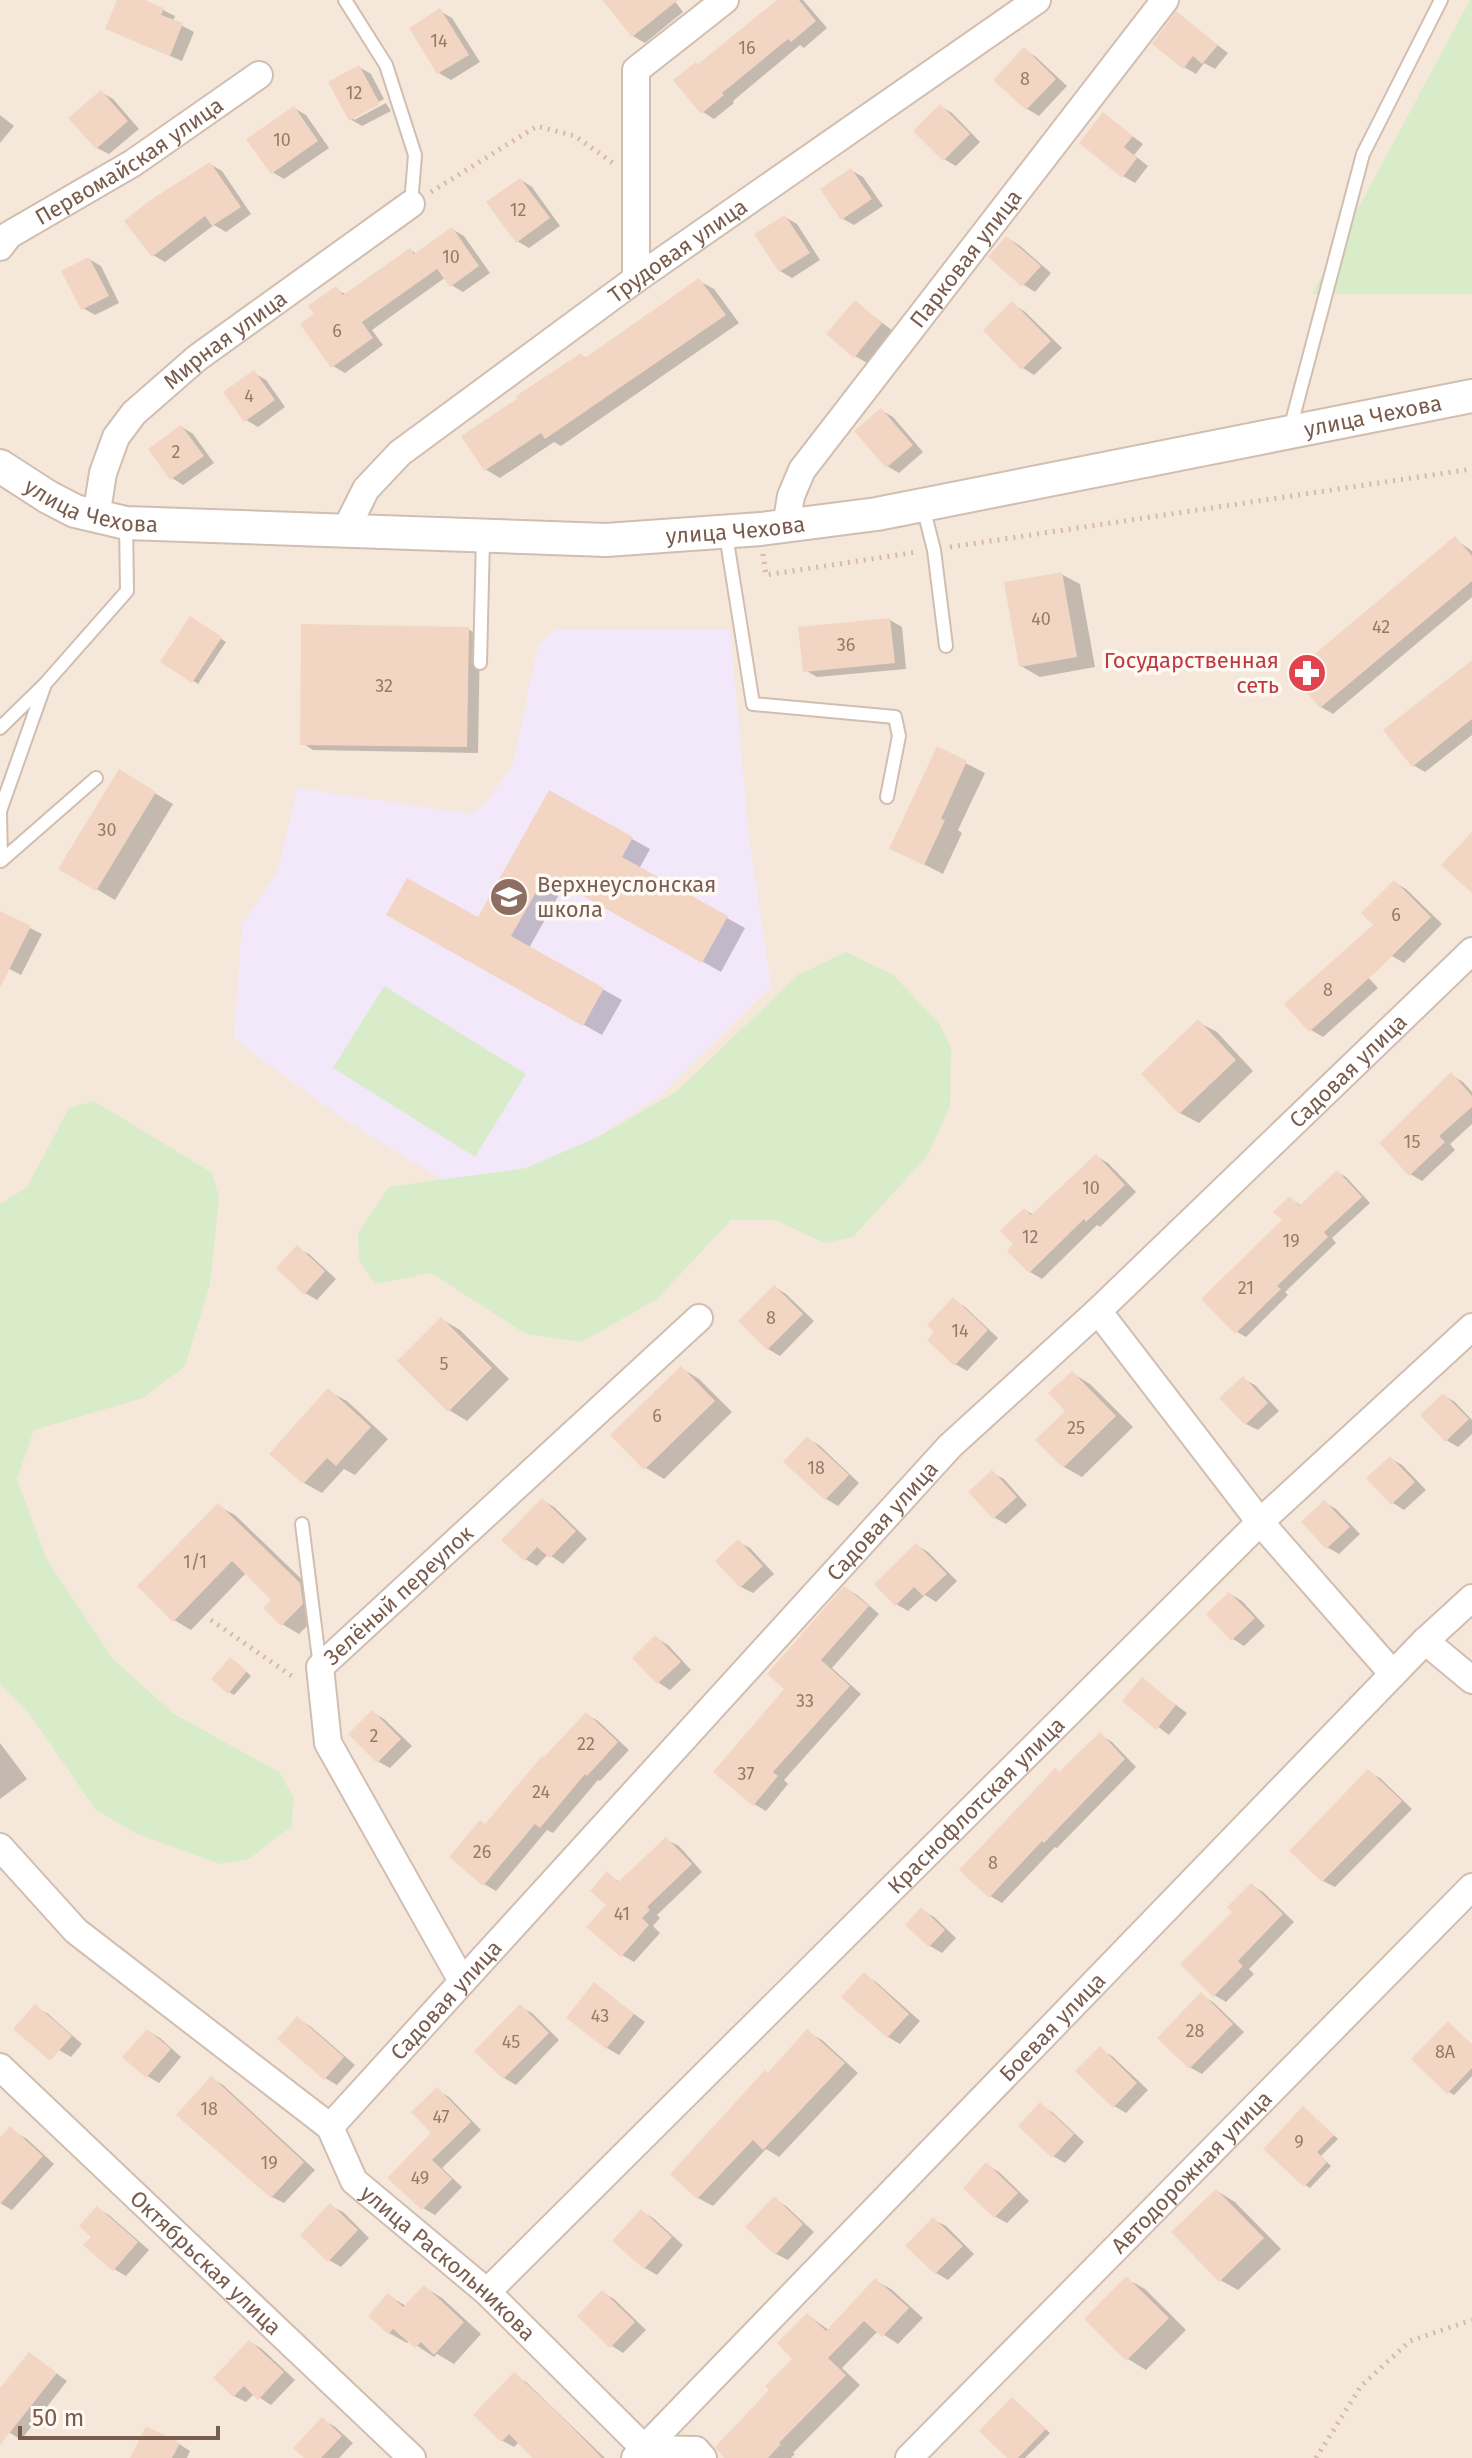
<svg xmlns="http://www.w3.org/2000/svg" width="1472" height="2458" font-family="'Fira Sans',sans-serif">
<rect width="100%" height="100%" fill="#fdf6ec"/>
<path fill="#f5e8da" d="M0 0H1472V2458H0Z"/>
<path fill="#f3e8fa" d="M555 630H730L749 837 771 986 661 1095 525 1184 452 1186 342 1118 234 1039 242 925 279 869 297 788 470 814 484 805 513 765 538 646Z"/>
<path fill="#d8ecc9" d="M1470 0H1472V294H1312Z
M846 952 893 975 939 1023 951 1048 950 1106 928 1155 853 1237 824 1243 776 1220H731L657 1299 582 1342 526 1334 431 1273 375 1284 359 1260 358 1233 389 1187 526 1168 600 1136 677 1091 798 975Z
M384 986 526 1074 475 1157 333 1068Z
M94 1101 212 1173 219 1198 210 1284 185 1366 143 1398 34 1430 17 1479 47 1560 113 1659 174 1714 279 1772 293 1796 292 1826 249 1859 220 1864 137 1834 95 1809 31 1716 0 1684V1204L27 1187 69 1108Z"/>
<path fill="#0003" d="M119 0H140L163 10 175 16 173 21 194 32 182 61 107 29Z
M619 0H674L683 12 645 43 633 36Z
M780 0H803L827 28 804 48 800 45 733 101 734 103 714 119 703 112 699 66Z
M440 11 452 18 480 62 451 80 439 73Z
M1177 14 1228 53 1215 69 1204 63 1196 74 1184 67Z
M1025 50 1036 57 1067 86 1039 116 1027 109Z
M359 67 371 74 384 99 354 116V120L386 103 391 111 362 126 350 119Z
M101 92 113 99 139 129 109 154 97 148Z
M940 106 952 113 980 142 956 166 944 159Z
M294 108 306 115 329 148 284 179 272 172Z
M0 115 14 126 0 143Z
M1104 115 1143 144 1134 155 1148 166 1135 183 1123 176Z
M210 164 222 171 251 214 226 232 214 225 165 262 153 255Z
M851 170 863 177 883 206 854 225 843 219Z
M521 180 532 187 560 226 529 248 517 241Z
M785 217 797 224 820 260 792 278 780 271Z
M452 229 464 236 490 273 463 292 451 285 446 277 372 330 383 345 345 373 333 366 317 315 336 289 347 295 410 250 417 254Z
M1007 238 1019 245 1051 273 1035 292 1024 285Z
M89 259 101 266 119 303 95 315 83 308Z
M699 281 714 289 739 323 561 446 554 442 500 478 485 469 581 355 588 359Z
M855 302 893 331 867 363 855 356Z
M1012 304 1024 311 1062 348 1034 375 1023 368Z
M254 373 266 380 285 407 258 427 246 420Z
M881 410 893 417 923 452 899 473 887 466Z
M182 427 193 434 214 463 183 485 172 478Z
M1455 539 1472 551V597L1333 714 1321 707Z
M1061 574 1080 584 1095 667 1040 677 1021 666Z
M191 619 226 642 198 684 163 661Z
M890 620 902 627 906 669 817 677 805 670Z
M468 629 480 636 478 753 313 750 302 743Z
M1472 662V735L1425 772 1413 765Z
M938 749 985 773 958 830 962 833 943 874 892 848Z
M120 772 173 804 115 900 61 868Z
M550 793 650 849 639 869 745 928 721 972 565 884 529 948 622 1000 602 1035 388 914 478 920Z
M1394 882 1406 889 1442 924 1404 963 1392 956 1366 975 1378 988 1323 1037 1311 1030 1287 1004 1376 925Z
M0 913 42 934 21 975 0 964Z
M1198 1022 1217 1032 1253 1071 1199 1123 1180 1113 1144 1074Z
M1451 1075 1463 1082 1472 1092V1124L1450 1144 1455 1150 1422 1181 1410 1174Z
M1096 1156 1108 1163 1136 1192 1100 1227 1097 1225 1042 1279 1030 1272 1010 1251 1016 1244 1025 1210 1034 1215Z
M1337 1172 1346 1177 1370 1203 1332 1238 1336 1243 1285 1292 1288 1295 1246 1337 1237 1332 1284 1220 1290 1198 1301 1206Z
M297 1248 309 1254 336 1279 317 1300 305 1293Z
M775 1287 786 1294 814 1321 780 1356 768 1349Z
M953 1300 965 1307 998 1338 967 1371 955 1364Z
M441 1319 460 1330 509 1379 467 1421 449 1410Z
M681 1368 699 1379 732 1412 664 1479 646 1468 613 1435Z
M1072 1373 1090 1384 1133 1427 1082 1477 1064 1467Z
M1243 1379 1255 1385 1279 1411 1258 1430 1246 1424Z
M328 1391 347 1401 388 1439 355 1475 344 1469 322 1493 304 1483Z
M1443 1395 1455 1402 1472 1420V1434L1458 1447 1446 1440Z
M808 1439 819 1445 859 1483 838 1506 826 1499Z
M1390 1458 1402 1465 1426 1490 1404 1510 1393 1503Z
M992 1473 1004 1479 1027 1505 1006 1524 995 1518 971 1492Z
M542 1500 554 1507 587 1539 563 1564 548 1554 537 1566 525 1559Z
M1324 1502 1336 1509 1360 1534 1339 1554 1327 1547Z
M218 1506 235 1515 317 1594 319 1614 299 1634 282 1624 274 1600 247 1572 191 1630 174 1620Z
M738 1542 750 1548 774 1574 753 1593 741 1587Z
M916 1545 928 1552 957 1581 936 1602 925 1595 908 1611 896 1604Z
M845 1588 857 1595 879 1614 832 1668 861 1694 784 1780 788 1784 766 1811 754 1804 787 1688Z
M1230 1594 1242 1601 1265 1626 1244 1646 1233 1639Z
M656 1638 668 1645 691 1670 670 1690 659 1683 634 1658Z
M236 1662 251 1676 234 1695 229 1692Z
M1142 1680 1187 1713 1169 1735 1124 1701Z
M372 1712 384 1719 412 1746 390 1768 379 1762 350 1734Z
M586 1714 598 1721 629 1750 600 1781 598 1780 553 1833 547 1830 496 1891 484 1884 486 1826Z
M1100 1735 1112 1742 1136 1767 1057 1848 1055 1847 1002 1903 990 1896 1060 1773Z
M0 1743 27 1779 0 1799Z
M1368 1772 1380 1778 1412 1809 1335 1887 1323 1881Z
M667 1840 679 1846 702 1872 657 1915 660 1918 653 1926 660 1933 634 1962 622 1955 608 1905 607 1874 621 1883Z
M1251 1885 1263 1892 1294 1922 1249 1969 1254 1974 1226 2002 1214 1995 1235 1912Z
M922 1910 934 1917 956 1938 942 1953 930 1946Z
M864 1975 876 1982 920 2021 900 2044 888 2037Z
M595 1985 645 2022 619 2055 607 2048Z
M1201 1995 1213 2002 1244 2032 1202 2074 1191 2068 1159 2038Z
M35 2007 47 2013 82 2044 71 2057 59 2050Z
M520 2007 532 2013 559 2040 516 2085 504 2078Z
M298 2019 310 2026 355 2065 337 2085 325 2078Z
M1453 2027 1472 2045V2076L1454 2095 1449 2092Z
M148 2031 160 2038 181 2057 159 2083 147 2076Z
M807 2032 822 2040 858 2073 779 2157 766 2149 713 2206 698 2198 673 2174Z
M1100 2049 1112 2056 1148 2090 1126 2113 1114 2106Z
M211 2078 223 2085 315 2170 284 2203 272 2197Z
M437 2090 449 2097 481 2130 442 2168 462 2187 435 2215 423 2208Z
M1040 2105 1052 2112 1084 2142 1065 2163 1053 2156Z
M1304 2108 1338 2139 1321 2156 1331 2166 1310 2188 1305 2185Z
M14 2132 27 2139 54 2164 12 2210 0 2203V2140Z
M987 2165 999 2172 1029 2201 1007 2223 996 2217 965 2188Z
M1217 2191 1235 2202 1281 2249 1238 2290 1220 2280Z
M774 2199 786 2206 814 2232 788 2260 776 2254Z
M331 2206 343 2212 369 2238 341 2267 329 2260Z
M97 2208 109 2215 149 2250 126 2276 114 2269 93 2237Z
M641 2211 653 2218 683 2245 657 2275 645 2268Z
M934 2220 946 2226 974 2254 948 2280 936 2273 908 2246Z
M1127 2279 1145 2289 1186 2330 1146 2370 1128 2359Z
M876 2281 891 2289 923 2318 898 2344 878 2331 842 2368 860 2385 793 2453 795 2454 791 2458H729L771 2390 795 2359 808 2315 830 2331Z
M424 2287 442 2298 481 2334 454 2364 437 2354 434 2357 410 2341 407 2343 389 2333V2296L406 2306Z
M602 2292 614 2299 646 2330 623 2353 612 2346Z
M250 2342 262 2349 295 2380 271 2405 254 2394 246 2402 234 2396Z
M30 2354 67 2381 21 2440 0 2426V2391Z
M514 2375 526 2382 605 2458H535L519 2442 514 2447 503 2441 476 2415Z
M1013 2399 1050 2433 1025 2458H1009Z
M322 2420 334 2426 353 2443 339 2458H307Z
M179 2444 190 2451 187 2458H132Z"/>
<path fill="#f3d5c3" d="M117 0H145L164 8 161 15 183 23 170 56 105 29Z
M602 0H678L632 37Z
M777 0H799L816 21 791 42 788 39 722 93 724 95 701 114 673 80 696 62 698 64Z
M440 8 469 55 437 74 409 28Z
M1176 11 1218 45 1202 64 1193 56 1183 69 1152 44Z
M1024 47 1056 79 1026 110 993 80Z
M359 65 380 104 349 121 328 82Z
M101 90 128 121 96 149 68 118Z
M940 104 970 134 943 161 913 131Z
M294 106 318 141 271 174 246 139Z
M1103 112 1133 136 1124 147 1137 158 1122 178 1079 143Z
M210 162 241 207 212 226 205 216 152 257 124 221 149 201Z
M851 168 872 199 841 220 820 189Z
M520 178 550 218 516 243 486 202Z
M785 215 810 253 779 272 754 234Z
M452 227 479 266 450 287 437 269 362 322 373 338 331 368 300 324 314 314 308 306 336 286 343 295 410 248 414 254Z
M1006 236 1041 266 1022 287 988 257Z
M89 257 109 296 81 310 61 271Z
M699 278 726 315 545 439 541 433 484 471 461 436 518 398 516 396 581 353 585 358Z
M855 300 882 323 854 358 826 334Z
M1012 301 1051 341 1021 370 983 330Z
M254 370 275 400 244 422 223 392Z
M881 408 913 445 886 468 854 431Z
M181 425 204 456 170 480 148 449Z
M1455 536 1472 556V581L1320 708 1291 674Z
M1062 572 1077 657 1019 667 1004 582Z
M190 616 222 637 192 683 160 662Z
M890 618 895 663 803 672 798 627Z
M301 624 469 627 467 747 300 745Z
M1472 660V719L1412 767 1383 730Z
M937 746 967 761 941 819 945 820 924 865 889 849Z
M119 769 156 792 96 891 58 869Z
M549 790 633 837 622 857 728 916 702 963 546 875 511 936 604 988 583 1026 386 915 407 878 478 917Z
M1472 832V893L1441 865Z
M1394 880 1431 917 1378 970 1309 1032 1284 1004 1373 925 1361 913Z
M0 911 31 926 0 988Z
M1198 1019 1236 1060 1179 1114 1141 1074Z
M1451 1072 1472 1096V1107L1439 1136 1445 1142 1409 1176 1379 1143Z
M1096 1154 1125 1185 1086 1222 1084 1219 1029 1273 1007 1251 1013 1244 1000 1231 1024 1208 1031 1215Z
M1337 1170 1362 1197 1324 1232 1328 1237 1277 1286 1281 1289 1235 1334 1201 1299 1282 1220 1273 1212 1290 1196 1299 1206Z
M297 1245 325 1271 304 1295 276 1268Z
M774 1285 803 1314 767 1350 738 1321Z
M953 1297 988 1330 954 1366 927 1340 934 1332 927 1325Z
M441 1317 492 1368 448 1412 397 1361Z
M681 1366 715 1401 644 1470 610 1435Z
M1072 1371 1116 1416 1063 1468 1035 1440 1065 1411 1048 1393Z
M1243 1376 1268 1403 1245 1425 1219 1398Z
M328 1388 371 1427 336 1466 327 1458 303 1484 269 1454Z
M1443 1393 1469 1419 1445 1442 1420 1415Z
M807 1436 849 1475 825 1500 783 1462Z
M1390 1456 1415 1482 1391 1505 1366 1478Z
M992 1470 1017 1497 993 1519 968 1492Z
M542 1498 576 1531 550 1558 537 1547 524 1561 501 1540Z
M1324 1500 1350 1527 1326 1549 1301 1522Z
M218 1503 300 1583 303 1604 281 1626 263 1608 271 1600 232 1561 173 1622 137 1586Z
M738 1539 763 1566 740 1588 715 1561Z
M916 1543 947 1574 923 1596 914 1587 895 1606 874 1584Z
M844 1586 869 1606 821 1660 850 1686 773 1772 778 1776 753 1806 713 1772 784 1689 767 1674Z
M1229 1592 1255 1618 1231 1641 1206 1614Z
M655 1635 681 1662 657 1684 632 1658Z
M230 1657 247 1671 228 1694 211 1679Z
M1142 1677 1176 1705 1156 1730 1122 1701Z
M372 1710 401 1739 377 1763 348 1734Z
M586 1712 618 1742 587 1776 585 1774 540 1828 535 1824 483 1886 449 1857 480 1820 485 1824 542 1756 544 1757Z
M1100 1732 1125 1759 1044 1843 1042 1841 989 1898 959 1870 1055 1768 1059 1772Z
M1368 1769 1402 1801 1322 1882 1289 1851Z
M666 1837 692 1864 647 1907 650 1910 642 1918 649 1925 621 1957 586 1927 606 1905 590 1891 607 1871 618 1882Z
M1251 1883 1283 1914 1238 1961 1243 1966 1213 1997 1180 1964 1232 1912 1227 1907Z
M921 1907 945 1930 929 1947 905 1925Z
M864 1972 909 2014 887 2038 841 1997Z
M594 1982 634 2014 606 2049 566 2018Z
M1201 1992 1233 2024 1189 2069 1157 2038Z
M35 2004 72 2036 50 2061 13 2029Z
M520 2004 549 2033 503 2079 474 2051Z
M297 2016 344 2057 324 2080 277 2039Z
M1448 2021 1472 2045V2068L1447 2094 1411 2059Z
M147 2029 171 2049 146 2078 122 2057Z
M807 2029 845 2063 763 2150 753 2140 697 2199 670 2174 765 2070 768 2073Z
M1100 2046 1137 2083 1113 2108 1075 2071Z
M211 2076 304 2162 271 2198 176 2115Z
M437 2087 471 2122 432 2160 452 2179 422 2210 387 2178 431 2133 411 2112Z
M1040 2102 1074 2134 1052 2158 1018 2126Z
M1303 2106 1334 2135 1317 2152 1327 2162 1304 2187 1263 2149Z
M10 2126 43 2156 0 2204V2137Z
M986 2162 1018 2193 994 2218 963 2188Z
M1216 2189 1264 2238 1219 2282 1171 2232Z
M774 2196 803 2224 775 2255 745 2227Z
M330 2203 358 2230 328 2262 300 2235Z
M97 2206 138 2242 113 2271 83 2245 91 2237 79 2226Z
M641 2209 672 2237 644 2269 612 2241Z
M933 2217 963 2246 935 2274 905 2246Z
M1126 2276 1169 2318 1126 2361 1084 2319Z
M875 2278 909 2308 882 2337 864 2321 828 2358 846 2375 779 2443 781 2444 768 2458H724L715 2447 769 2390 765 2386 792 2359 777 2343 807 2313 826 2331Z
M424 2285 464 2322 434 2355 421 2342 415 2348 393 2329 388 2334 368 2316 388 2293 403 2307Z
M602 2290 635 2322 610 2348 577 2316Z
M249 2340 284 2372 258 2400 244 2386 233 2397 213 2378Z
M29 2352 57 2373 0 2445V2388Z
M514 2372 558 2413 602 2458H532L509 2434 501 2442 473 2415Z
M1012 2397 1046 2429 1018 2458H1007L979 2431Z
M322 2417 342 2436 321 2458H304L293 2448Z
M146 2426 180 2443 172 2458H130Z"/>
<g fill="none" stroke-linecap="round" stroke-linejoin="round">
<g stroke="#d1beb0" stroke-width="16">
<path id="service" d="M345 0 386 65 415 155 411 204
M1290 429 1363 154 1441 0
M923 507 934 550 946 646
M726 535 753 704 895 717 899 736 887 797
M480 663 483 538
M45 684 0 811 1 861 96 778
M0 728 45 684 127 591 126 523
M302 1524 320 1667"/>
</g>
<g stroke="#d1beb0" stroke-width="30">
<g id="minor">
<path id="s1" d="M0 247 9 235 133 163 259 75"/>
<path d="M636 279V70L725 0"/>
<path id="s2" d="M96 517 103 473 116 437 134 413 197 358 411 204"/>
<path id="s3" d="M786 526 791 496 802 470 1165 0"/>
<path id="s4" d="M345 531 366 489 400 453 636 279 1037 0"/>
<path d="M1098 1311 1260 1522 1393 1674"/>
<path d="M1425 1641 1472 1680"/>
<path id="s5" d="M0 1847 76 1931 330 2127 354 2181 487 2292 645 2449 696 2450 703 2458"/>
<path id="s6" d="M462 1981 328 1743 320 1667 699 1318"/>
<path id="s7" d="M0 2067 412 2458"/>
<path id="s8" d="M330 2127 950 1446 1098 1311 1472 951"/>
<path id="s9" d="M487 2292 1260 1522 1472 1327"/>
<path id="s10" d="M635 2458 1425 1641 1472 1598"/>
<path id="s11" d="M909 2458 1472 1887"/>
</g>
</g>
<g stroke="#d1beb0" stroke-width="36">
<g id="tertiary">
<path id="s12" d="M0 466 48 497 75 511 126 523 606 540 761 529 877 514 1472 396"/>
</g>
</g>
<path stroke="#d9b8a5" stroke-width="5" stroke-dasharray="2 6" stroke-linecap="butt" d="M431 192 537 126 575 136 613 163
M950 547 1472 469
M763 554 766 575 917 552
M211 1620 296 1679
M1316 2458 1361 2386 1410 2341 1472 2320"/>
<use href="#service" stroke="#fff" stroke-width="12"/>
<use href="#minor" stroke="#fff" stroke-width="26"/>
<use href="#tertiary" stroke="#fff" stroke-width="32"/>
</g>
<defs>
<g id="pharmacy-disc" transform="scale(2)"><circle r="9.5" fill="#e0444e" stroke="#fffaf3"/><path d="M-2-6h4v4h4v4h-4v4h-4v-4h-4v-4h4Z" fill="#fff"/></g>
<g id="school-disc" transform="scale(2)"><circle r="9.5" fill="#8d6e63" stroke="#fffaf3"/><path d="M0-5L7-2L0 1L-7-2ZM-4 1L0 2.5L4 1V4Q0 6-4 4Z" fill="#fff"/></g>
</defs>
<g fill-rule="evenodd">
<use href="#pharmacy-disc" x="1307" y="673"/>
<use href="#school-disc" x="509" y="897"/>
</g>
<g text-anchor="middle" stroke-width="7" stroke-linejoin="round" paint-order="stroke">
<g font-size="18" fill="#987a6a">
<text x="439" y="47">14</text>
<text x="747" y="54">16</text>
<text x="1025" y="85">8</text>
<text x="354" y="99">12</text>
<text x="282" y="146">10</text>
<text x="518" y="216">12</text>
<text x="451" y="263">10</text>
<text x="337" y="337">6</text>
<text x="249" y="402">4</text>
<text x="176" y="458">2</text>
<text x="1041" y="625">40</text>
<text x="1381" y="633">42</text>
<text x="846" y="651">36</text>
<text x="384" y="692">32</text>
<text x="107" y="836">30</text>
<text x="1396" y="921">6</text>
<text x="1328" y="996">8</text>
<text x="1412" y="1148">15</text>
<text x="1091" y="1194">10</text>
<text x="1030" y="1243">12</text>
<text x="1291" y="1247">19</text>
<text x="1246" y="1294">21</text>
<text x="771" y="1324">8</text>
<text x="960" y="1337">14</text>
<text x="444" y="1370">5</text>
<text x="657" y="1422">6</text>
<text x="1076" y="1434">25</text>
<text x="816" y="1474">18</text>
<text x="195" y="1568">1/1</text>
<text x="805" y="1707">33</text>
<text x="374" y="1742">2</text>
<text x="586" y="1750">22</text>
<text x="746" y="1780">37</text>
<text x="541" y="1798">24</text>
<text x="482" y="1858">26</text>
<text x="993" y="1869">8</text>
<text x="622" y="1920">41</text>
<text x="600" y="2022">43</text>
<text x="1195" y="2037">28</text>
<text x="511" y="2048">45</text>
<text x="1445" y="2058">8А</text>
<text x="209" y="2115">18</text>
<text x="441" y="2123">47</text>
<text x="1299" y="2148">9</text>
<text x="269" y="2169">19</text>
<text x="420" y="2184">49</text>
</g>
<g font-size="22" fill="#7a5c4d" stroke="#fffaf3">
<text dy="8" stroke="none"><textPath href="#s1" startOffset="156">Первомайская улица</textPath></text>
<text dy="8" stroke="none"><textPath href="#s4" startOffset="440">Трудовая улица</textPath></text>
<text dy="8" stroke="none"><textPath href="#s3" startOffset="326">Парковая улица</textPath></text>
<text dy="8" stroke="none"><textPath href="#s2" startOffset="230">Мирная улица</textPath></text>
<text dy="8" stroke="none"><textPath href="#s12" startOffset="1398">улица Чехова</textPath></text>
<text dy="8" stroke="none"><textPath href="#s12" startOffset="102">улица Чехова</textPath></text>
<text dy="8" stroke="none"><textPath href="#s12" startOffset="750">улица Чехова</textPath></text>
<text dy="8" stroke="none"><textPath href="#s8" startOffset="1468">Садовая улица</textPath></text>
<text dy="8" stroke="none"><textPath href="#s8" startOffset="820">Садовая улица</textPath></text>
<text dy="8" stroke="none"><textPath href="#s6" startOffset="456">Зелёный переулок</textPath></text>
<text dy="8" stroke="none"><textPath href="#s9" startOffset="690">Краснофлотская улица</textPath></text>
<text dy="8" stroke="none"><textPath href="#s8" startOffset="172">Садовая улица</textPath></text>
<text dy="8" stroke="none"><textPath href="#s10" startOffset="600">Боевая улица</textPath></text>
<text dy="8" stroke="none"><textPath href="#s11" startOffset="402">Автодорожная улица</textPath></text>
<text dy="8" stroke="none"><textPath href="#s7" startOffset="284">Октябрьская улица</textPath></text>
<text dy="8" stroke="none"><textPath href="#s5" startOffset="618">улица Раскольникова</textPath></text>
</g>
<g font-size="22" fill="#be3a42" stroke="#fffaf3" text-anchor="end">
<text x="1279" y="668">Государственная<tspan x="1279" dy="25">сеть</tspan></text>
</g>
<g font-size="22" fill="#785e54" stroke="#fffaf3" text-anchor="start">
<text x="537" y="892">Верхнеуслонская<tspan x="537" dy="25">школа</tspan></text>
</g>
</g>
<path d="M20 2426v12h198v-12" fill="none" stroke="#7a5c4d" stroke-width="4"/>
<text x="32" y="2426" font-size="24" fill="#7a5c4d" stroke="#fffaf3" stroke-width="6" paint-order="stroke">50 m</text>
</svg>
